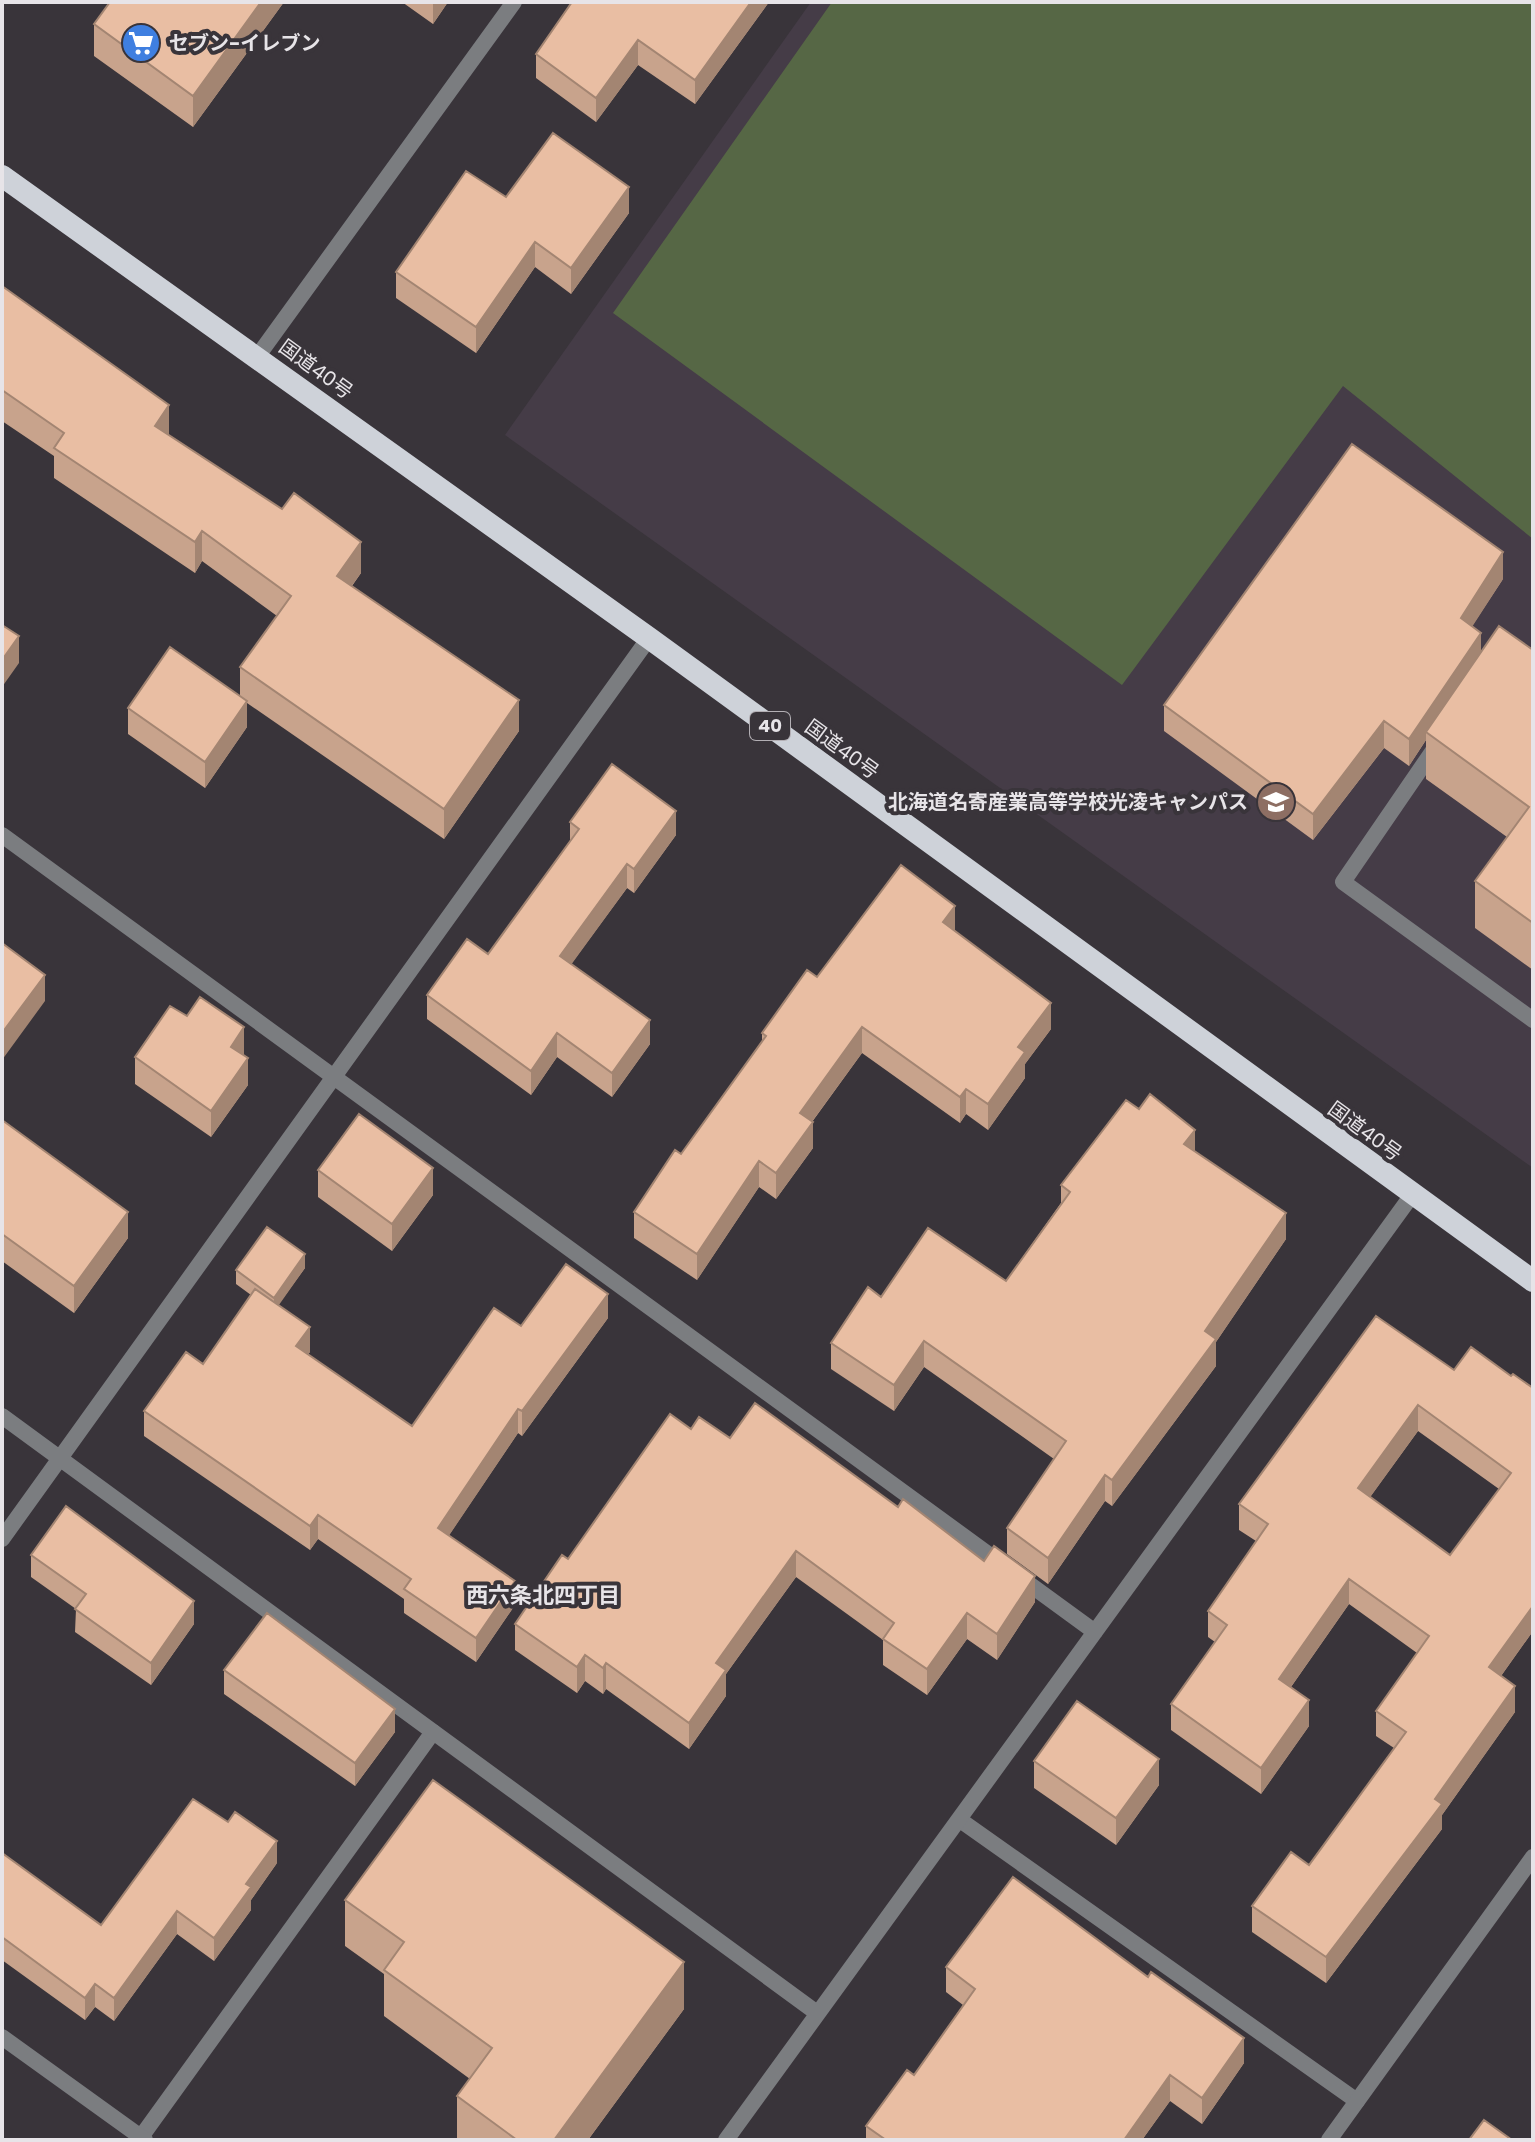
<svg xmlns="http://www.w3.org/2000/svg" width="1535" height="2142" font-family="Poppins,'Noto Sans JP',sans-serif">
<rect width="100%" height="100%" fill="#39343a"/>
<path fill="#453c47" d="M811 2H1533V1168L505 435Z"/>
<path fill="#566745" d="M832 2H1533V539L1343 386 1122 685 613 313Z"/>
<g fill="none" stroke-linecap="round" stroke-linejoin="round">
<path stroke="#7b7d80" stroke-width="16" d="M1439 742 1343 882 1533 1020
M960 1820 1357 2101
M141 2137 433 1732"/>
<path stroke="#7b7d80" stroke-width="16" d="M257 357 514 2
M2 835 1095 1632
M2 1416 817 2013
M2 1539 649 638
M2 2037 145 2140
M726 2140 1412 1195"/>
<path stroke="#7b7d80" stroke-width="16" d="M1329 2140 1533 1857"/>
<path stroke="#ced2d9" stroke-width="22" d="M2 176 649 638 1533 1281"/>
</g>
<path fill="#c8a38c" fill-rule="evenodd" d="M284 2 193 127 94 56V24Z
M402 2H448L433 24Z
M572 2H769L695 104 638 65 596 122 536 78V54Z
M506 197 629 213 571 294 535 267 476 353 396 298V272Z
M2 286 169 435 361 573 352 586 519 731 444 839 247 703V727L205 788 128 734V708L240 695V667L277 616 202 561 195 573 54 478V456L2 421Z
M1503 579 1472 626 1481 652 1533 650V970L1475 928V881L1507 837 1426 779V740L1409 766 1384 748 1313 840 1164 731V705Z
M570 822 676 835 634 893 627 888 571 964 650 1044 612 1097 557 1057 531 1095 427 1019V995L488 954 570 841Z
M955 931 1051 1029 1025 1064V1078L988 1130 966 1114 960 1123 862 1053 812 1122 813 1148 776 1199 759 1187 697 1280 634 1238V1212L681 1154 762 1043V1033L817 977Z
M244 1054 248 1085 211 1137 135 1084V1057Z
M2 1120 128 1238 74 1313 2 1261Z
M1195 1151 1286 1239 1216 1342V1366L1112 1506 1105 1501 1048 1584 1007 1554V1528L1054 1459 924 1367 894 1411 831 1369V1343L881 1297 1006 1281 1061 1203V1185Z
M318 1170 433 1195 392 1251 318 1197Z
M305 1268 278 1305 310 1352 308 1354 412 1426 521 1326 608 1318 522 1436 518 1433 449 1535 515 1605 476 1662 404 1613V1599L318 1539 310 1550 144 1436V1411L203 1364 251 1295 236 1284V1270Z
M1454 1370 1511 1376 1533 1388V1631L1501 1676 1515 1712 1442 1815V1829L1326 1983 1252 1932V1906L1309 1865 1394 1748 1376 1736V1711L1417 1653 1349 1604 1291 1687 1309 1726 1261 1794 1171 1730V1704L1215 1642 1208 1637V1611L1256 1541 1239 1530V1504ZM1418 1431 1499 1489 1450 1555 1370 1497Z
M691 1429 730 1438 898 1507 1035 1602 997 1660 967 1639 927 1695 883 1665V1640L796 1577 726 1674V1696L689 1749 606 1689 603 1694 585 1681 577 1693 515 1650V1624L568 1559Z
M31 1555 194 1624 151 1685 75 1632 76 1609 31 1577Z
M224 1670 395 1732 355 1786 224 1694Z
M1034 1761 1159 1785 1116 1845 1034 1788Z
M2 1853 101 1925 277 1863 251 1900V1910L214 1961 177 1934 114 2021 95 2007 85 2020 2 1960Z
M345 1900 684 2009 588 2140H457V2096L470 2079 384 2016V1974L345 1946Z
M946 1967 1244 2063 1202 2124 1170 2101 1142 2140H866V2126L914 2075 963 2005 946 1992Z"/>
<path fill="#a38572" d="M261 2H284L193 127V96Z
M433 2H448L433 24Z
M751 2H769L695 104V80Z
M638 40V65L596 122V98Z
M629 187V213L571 294V268Z
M535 242V267L476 353V327Z
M169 405V436L155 426Z
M202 531V561L195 573V542Z
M361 542V573L337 606V576Z
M1503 552V579L1461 644V618Z
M1481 633V659L1426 732V740L1409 766V739Z
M19 636V663L2 687V660Z
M519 700V731L444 839V809Z
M247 701V727L205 788V762Z
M1384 721V748L1313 840V814Z
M676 811V835L634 893V869Z
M627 864V888L560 980V956Z
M955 906V932L943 922Z
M45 975V1001L2 1060V1033Z
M1051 1003V1029L1025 1064V1078L988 1130V1104L1018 1047Z
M650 1020V1044L612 1097V1073Z
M244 1027V1054L231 1074V1047Z
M862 1027V1053L800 1138V1113Z
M557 1033V1057L531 1095V1071Z
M248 1058V1085L211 1137V1111Z
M966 1089V1114L960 1123V1097Z
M813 1122V1148L776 1199V1173Z
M1195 1130V1156L1184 1144Z
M759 1161V1187L697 1280V1254Z
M433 1168V1195L392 1251V1224Z
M128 1212V1238L74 1313V1286Z
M1286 1213V1239L1216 1342V1366L1112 1506V1480L1205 1331Z
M305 1254V1268L274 1312V1298Z
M608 1294V1318L522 1436V1411Z
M310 1327V1352L296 1371V1346Z
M924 1341V1367L894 1411V1385Z
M1418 1405V1431L1358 1514V1488Z
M518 1409V1433L438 1552V1528Z
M1105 1475V1501L1048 1584V1558Z
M318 1515V1539L310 1550V1526Z
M796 1551V1577L726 1674V1696L689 1749V1723L716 1663Z
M1035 1576V1602L997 1660V1634Z
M1349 1579V1604L1279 1704V1679Z
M515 1581V1605L476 1662V1638Z
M194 1601V1624L151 1685V1663Z
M1533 1606V1631L1489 1693V1667Z
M967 1613V1639L927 1695V1669Z
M585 1655V1681L577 1693V1667Z
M606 1663V1689L603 1694V1668Z
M1515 1686V1712L1442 1815V1829L1326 1983V1957L1435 1799Z
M1309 1700V1726L1261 1794V1768Z
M395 1709V1732L355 1786V1763Z
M1159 1759V1785L1116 1845V1818Z
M277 1841V1863L251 1900V1910L214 1961V1938L246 1884Z
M177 1911V1934L114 2021V1998Z
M684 1962V2009L588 2140H554Z
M95 1984V2007L85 2020V1998Z
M1244 2038V2063L1202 2124V2098Z
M1170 2075V2101L1142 2140H1124Z"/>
<path fill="#e9bea3" stroke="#a38572" stroke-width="2" fill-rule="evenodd" d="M110 2H261L193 96 94 24Z
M572 2H751L695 80 638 40 596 98 536 54Z
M553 133 629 187 571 268 535 242 476 327 396 272 466 171 506 197Z
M2 286 169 405 155 426 282 509 294 493 361 542 337 576 519 700 444 809 240 667 291 596 202 531 195 542 54 448 64 433 2 390Z
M1352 444 1503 552 1461 618 1481 633 1409 739 1384 721 1313 814 1164 705Z
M2 625 19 636 2 660Z
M1499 626 1533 650V923L1475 881 1529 807 1426 732Z
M170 647 247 701 205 762 128 708Z
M612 764 676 811 634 869 627 864 560 956 650 1020 612 1073 557 1033 531 1071 427 995 467 939 488 954 579 829 570 822Z
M901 865 955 906 943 922 1051 1003 1018 1047 1025 1052 988 1104 966 1089 960 1097 862 1027 800 1113 813 1122 776 1173 759 1161 697 1254 634 1212 675 1150 681 1154 766 1036 762 1033 807 970 817 977Z
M2 943 45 975 2 1033Z
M200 997 244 1027 231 1047 248 1058 211 1111 135 1057 170 1006 187 1016Z
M1150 1094 1195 1130 1184 1144 1286 1213 1205 1331 1216 1339 1112 1480 1105 1475 1048 1558 1007 1528 1066 1441 924 1341 894 1385 831 1343 868 1287 881 1297 928 1228 1006 1281 1070 1192 1061 1185 1126 1100 1139 1109Z
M359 1114 433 1168 392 1224 318 1170Z
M2 1120 128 1212 74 1286 2 1234Z
M267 1227 305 1254 274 1298 236 1270Z
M566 1264 608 1294 522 1411 518 1409 438 1528 515 1581 476 1638 404 1589 411 1579 318 1515 310 1526 144 1411 186 1352 203 1364 255 1289 310 1327 296 1346 412 1426 494 1308 521 1326Z
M1376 1316 1454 1370 1471 1347 1511 1376 1513 1374 1533 1388V1606L1489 1667 1515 1686 1435 1799 1442 1804 1326 1957 1252 1906 1291 1852 1309 1865 1406 1732 1376 1711 1429 1636 1349 1579 1279 1679 1309 1700 1261 1768 1171 1704 1227 1625 1208 1611 1268 1524 1239 1504ZM1418 1405 1511 1473 1450 1555 1358 1488Z
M755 1403 898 1507 903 1499 984 1561 994 1546 1035 1576 997 1634 967 1613 927 1669 883 1639 894 1623 796 1551 716 1663 726 1670 689 1723 606 1663 603 1668 585 1655 577 1667 515 1624 562 1555 568 1559 670 1414 691 1429 699 1417 730 1438Z
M66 1506 194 1601 151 1663 75 1609 86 1594 31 1555Z
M267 1613 395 1709 355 1763 224 1670Z
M1077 1701 1159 1759 1116 1818 1034 1761Z
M433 1780 684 1962 554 2140H517L457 2096 492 2048 384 1970 404 1942 345 1900Z
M193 1799 228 1822 235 1812 277 1841 246 1884 251 1887 214 1938 177 1911 114 1998 95 1984 85 1998 2 1937V1853L101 1925Z
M1013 1877 1148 1977 1151 1972 1244 2038 1202 2098 1170 2075 1124 2140H886L866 2126 907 2070 914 2075 975 1989 946 1967Z
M1484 2120 1512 2140H1469Z"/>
<defs>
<g id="supermarket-disc" transform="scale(2)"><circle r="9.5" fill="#3f7fe0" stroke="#39343a"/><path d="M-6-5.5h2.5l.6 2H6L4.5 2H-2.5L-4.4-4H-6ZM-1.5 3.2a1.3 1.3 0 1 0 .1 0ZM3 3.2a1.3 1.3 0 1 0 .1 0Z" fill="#fff"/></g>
<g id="school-disc" transform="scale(2)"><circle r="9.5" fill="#8d6e63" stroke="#39343a"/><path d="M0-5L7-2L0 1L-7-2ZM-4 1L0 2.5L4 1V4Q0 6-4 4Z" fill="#fff"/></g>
</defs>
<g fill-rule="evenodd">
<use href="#supermarket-disc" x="141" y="43"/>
<use href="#school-disc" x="1276" y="802"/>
</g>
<g text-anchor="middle" stroke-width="8" stroke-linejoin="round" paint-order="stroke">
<rect fill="#39343a" stroke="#b3afb4" stroke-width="2" x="750" y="712" width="40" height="28" rx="6"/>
<g font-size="18" font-weight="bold" fill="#e7e4e8">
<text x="770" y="732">40</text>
</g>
<g font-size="20" font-weight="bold" fill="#e7e4e8" stroke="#39343a" text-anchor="start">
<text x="169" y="50">セブン-イレブン</text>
<text x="1248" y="809" text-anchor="end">北海道名寄産業高等学校光凌キャンパス</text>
</g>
<g font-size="20" fill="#e7e4e8" stroke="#39343a">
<text transform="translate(316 369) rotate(36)" y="7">国道40号</text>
<text transform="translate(842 749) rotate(36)" y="7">国道40号</text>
<text transform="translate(1365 1131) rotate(36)" y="7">国道40号</text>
</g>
<g font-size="22" font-weight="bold" fill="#e7e4e8" stroke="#39343a">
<text x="543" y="1603">西六条北四丁目</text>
</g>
</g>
<rect width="1535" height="2142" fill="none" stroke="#e7e4e8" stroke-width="8"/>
</svg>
